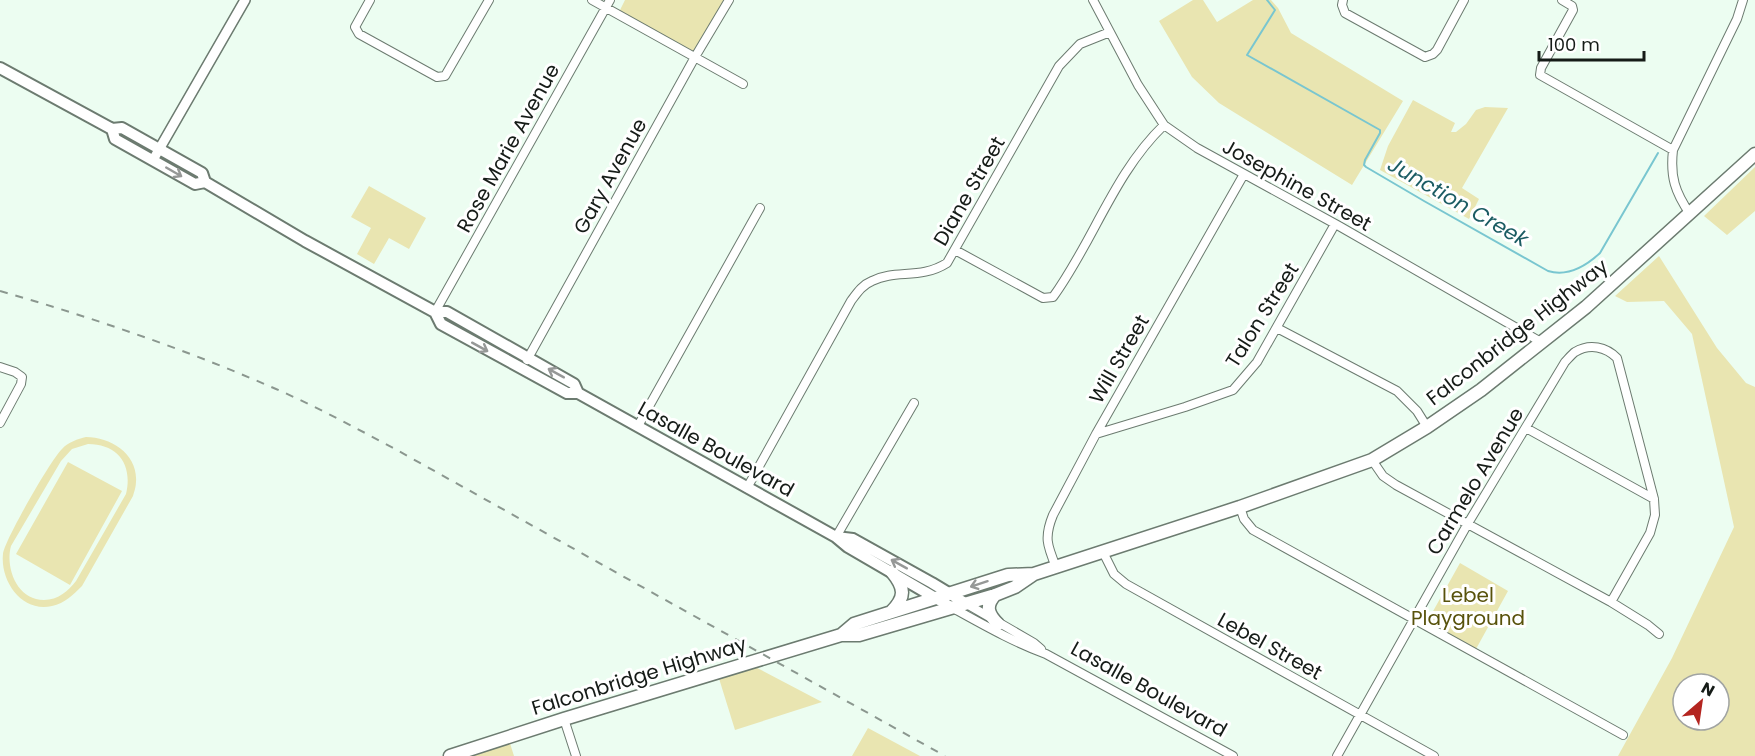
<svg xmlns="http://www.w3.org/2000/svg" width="1755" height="756" font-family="Poppins,sans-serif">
<rect width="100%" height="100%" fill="#ecfdf1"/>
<path fill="#e9e5b1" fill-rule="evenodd" d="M625 0H726L695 51H691L619 12Z
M1193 0H1203L1217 22 1253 0H1271L1278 8 1291 33 1403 101 1352 185 1219 103 1192 77 1159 21Z
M1413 100 1455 123 1451 132H1456L1466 124 1476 110 1485 107 1508 108 1462 188 1479 199 1469 219 1380 170 1388 146Z
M1755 167V211L1727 235 1704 216Z
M369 186 426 218 409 249 389 238 374 264 357 254 371 228 351 217Z
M1659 256 1717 348 1746 383 1755 387V756H1618L1672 658 1734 527 1692 334 1664 301 1627 302 1615 296ZM1683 684H1719V720H1683Z
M86 437C111 437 138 454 136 482 136 487 134 492 133 496L82 586C73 595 65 603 52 606 22 613 0 581 3 554 4 541 52 458 62 449 68 442 78 439 86 437ZM88 444C118 444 133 465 126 494L76 581C68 591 58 600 44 600 17 600 5 568 11 546L61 461 72 449Z
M68 462 122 491 70 585 16 554Z
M1460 563 1508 591 1476 649 1427 622Z
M748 663 822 702 735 730 717 672Z
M868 728 920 756H852Z
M508 737 514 756H448Z"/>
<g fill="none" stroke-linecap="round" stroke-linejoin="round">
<path stroke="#79c6d0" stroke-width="2" d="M1267 0 1275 10 1247 55 1380 130V133L1365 160 1364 165 1366 167 1424 201 1548 271C1568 277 1586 266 1600 253L1658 153"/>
<g stroke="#6c7b70" stroke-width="10">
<path id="minor" d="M370 0 355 27 359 34 437 77 445 76 489 0
M592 0 743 84
M1093 0 1138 85 1164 125 1197 148 1339 226 1541 342
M1343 0 1342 5 1345 13 1425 57 1433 54 1437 50 1464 0
M1562 0 1572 6 1573 10 1541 68 1540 75 1673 150
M1690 214C1675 192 1670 177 1673 150L1737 19 1743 0
M955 250 1043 298 1053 297C1093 242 1114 173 1164 125
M435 312 610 0
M1277 328 1397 391 1417 411 1427 427
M527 360 695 57 729 0
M0 367 15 372 22 377 21 384 0 423
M638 426 760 208
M1526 428 1654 499
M1096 434 1185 407 1233 390 1257 362 1335 224
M1372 460 1383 476 1396 485 1611 602 1648 625 1659 634
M747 488 851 301C857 293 862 285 872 281 896 269 920 280 947 263L1059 66 1080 44 1110 32
M1240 507 1244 519 1253 530 1623 735
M836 537 914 403
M1103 552 1114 574 1126 584 1434 756
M1056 567C1047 545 1044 537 1053 515L1096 434 1244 174
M965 603 1034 643 1041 649
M951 607C982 624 1013 642 1046 654L1233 756
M564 719 576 756
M1337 756 1467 525 1565 362C1568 359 1572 354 1575 352 1590 343 1606 347 1617 358L1654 499 1655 515 1650 533 1611 602"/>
</g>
<g stroke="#6c7b70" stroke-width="12">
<path id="tertiary" d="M153 160 245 0"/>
</g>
<g stroke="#6c7b70" stroke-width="14">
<path id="secondary" d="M0 68 112 129 122 128 202 173 205 182
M112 129 115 139 195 184 205 182 305 241 435 312H447L574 384 578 393
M435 312 441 324 567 393H578L836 537 848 547 951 607
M836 537 853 539 932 583 965 603"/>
</g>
<g stroke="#6c7b70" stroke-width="15">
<path id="primary" d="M995 595C985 606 988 614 998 624
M891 612C906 597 905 588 892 572
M841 635 854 624 1008 575 1034 574
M450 756 564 719 841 635H859L995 595 1015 587 1034 574 1240 507 1372 460 1427 427 1481 390 1586 307 1755 154"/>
</g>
<use href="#minor" stroke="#fff" stroke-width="8"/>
<use href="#tertiary" stroke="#fff" stroke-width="9"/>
<use href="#secondary" stroke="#fff" stroke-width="10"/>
<use href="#primary" stroke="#fff" stroke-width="12"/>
<path stroke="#8b978f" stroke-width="2" stroke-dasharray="8 8" stroke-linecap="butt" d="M0 291C94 318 187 350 276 389 317 407 356 428 395 449L945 756"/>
</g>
<defs><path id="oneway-shaft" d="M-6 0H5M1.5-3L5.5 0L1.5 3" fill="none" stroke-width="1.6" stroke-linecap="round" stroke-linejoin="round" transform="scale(1.5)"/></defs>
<g stroke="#969897">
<use href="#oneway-shaft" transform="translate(174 172) rotate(30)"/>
<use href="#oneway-shaft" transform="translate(480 347) rotate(29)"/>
<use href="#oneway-shaft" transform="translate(556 373) rotate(-151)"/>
<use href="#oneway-shaft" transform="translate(899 564) rotate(-151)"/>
<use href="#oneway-shaft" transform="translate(979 584) rotate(162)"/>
</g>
<g text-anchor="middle" stroke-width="6" stroke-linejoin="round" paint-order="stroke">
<g font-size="20" fill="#151b17" stroke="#fff">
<text transform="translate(508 148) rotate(-61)" y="7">Rose Marie Avenue</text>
<text transform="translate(610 176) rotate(-61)" y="7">Gary Avenue</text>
<text transform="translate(1297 185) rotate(29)" y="7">Josephine Street</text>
<text transform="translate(969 191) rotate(-60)" y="7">Diane Street</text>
<text transform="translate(1262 315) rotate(-58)" y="7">Talon Street</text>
<text transform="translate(1517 332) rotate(-38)" y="7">Falconbridge Highway</text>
<text transform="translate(1119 359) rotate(-60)" y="7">Will Street</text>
<text transform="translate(716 449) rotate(29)" y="7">Lasalle Boulevard</text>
<text transform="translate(1475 481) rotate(-59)" y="7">Carmelo Avenue</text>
<text transform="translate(1270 646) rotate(29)" y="7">Lebel Street</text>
<text transform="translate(639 676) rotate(-17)" y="7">Falconbridge Highway</text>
<text transform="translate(1149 689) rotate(29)" y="7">Lasalle Boulevard</text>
</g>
<g font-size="20" fill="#58520b" stroke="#fff">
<text x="1468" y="602">Lebel<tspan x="1468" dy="23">Playground</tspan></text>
</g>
<g font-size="21" font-style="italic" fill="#1b5c63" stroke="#fff">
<text transform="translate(1458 202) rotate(30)" y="7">Junction Creek</text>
</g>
</g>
<g transform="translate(1701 702) rotate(29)"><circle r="28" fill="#ffffff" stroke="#a1a4a2" stroke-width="1.5"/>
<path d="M0-4.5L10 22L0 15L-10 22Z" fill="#b42520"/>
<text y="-9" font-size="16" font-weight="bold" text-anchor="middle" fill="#151b17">N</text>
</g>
<path d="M1539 51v9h105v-9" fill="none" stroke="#151b17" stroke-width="3"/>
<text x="1548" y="51" font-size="18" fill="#151b17" stroke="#ffffff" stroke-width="4.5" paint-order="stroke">100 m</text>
</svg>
